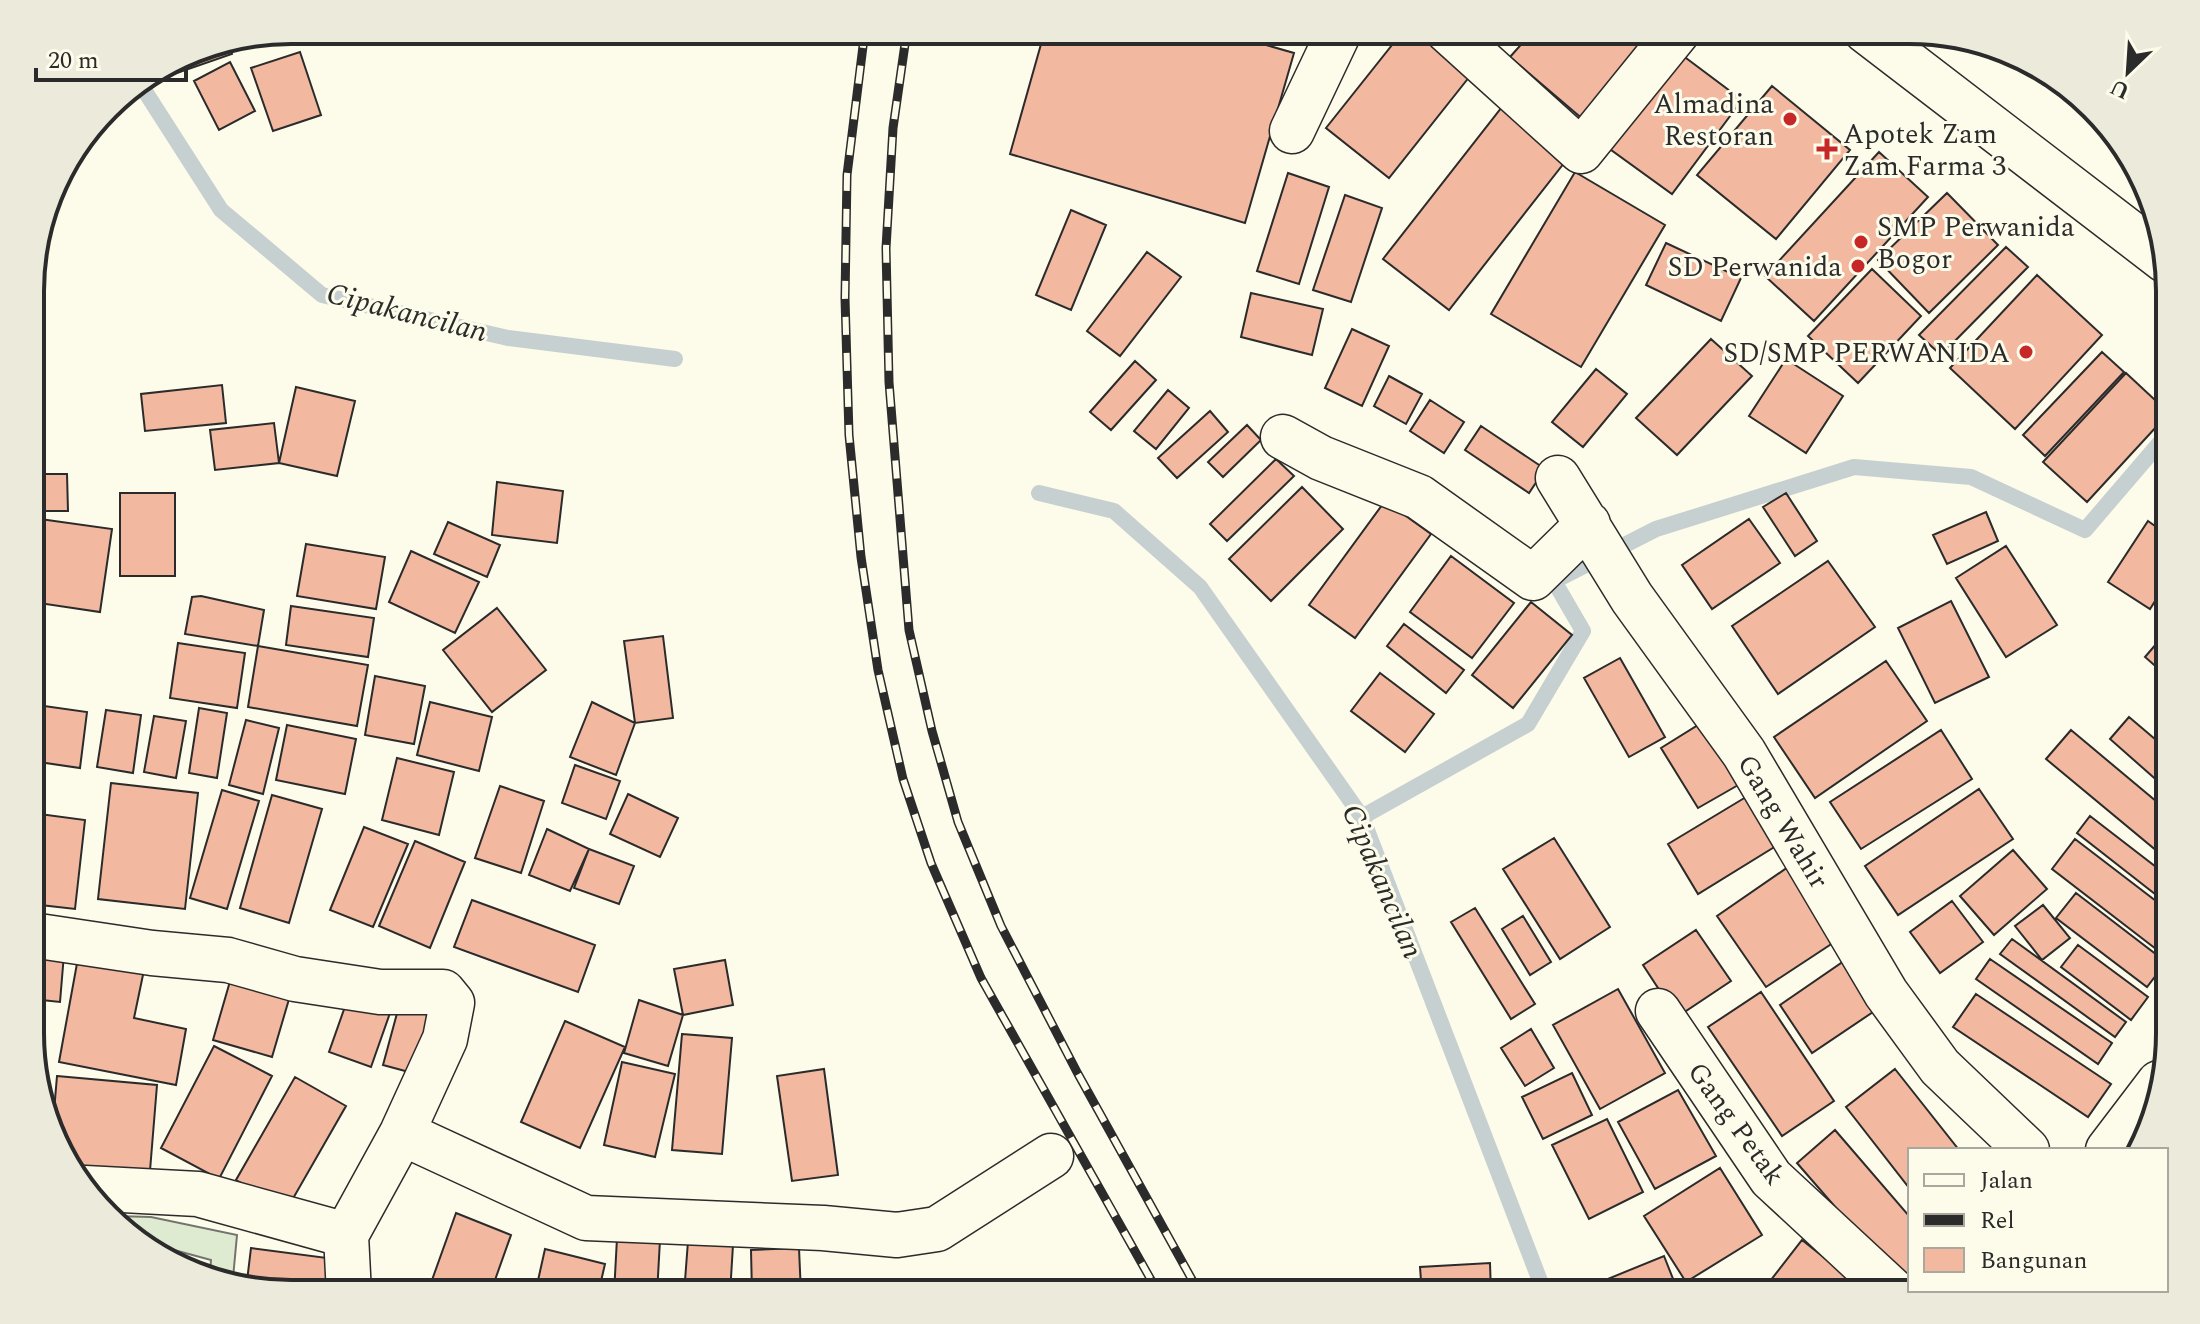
<svg xmlns="http://www.w3.org/2000/svg" width="2200" height="1324" font-family="Spectral,serif">
<rect width="100%" height="100%" fill="#fdfbea"/>
<path fill="#deebd1" stroke="#74746e" stroke-width="2" d="M115 1216 151 1217 237 1235 233 1278 210 1272 211 1260 141 1241Z"/>
<g fill="none" stroke-linecap="round" stroke-linejoin="round">
<path stroke="#c7d0d0" stroke-width="16" d="M139 82 221 210 322 295 508 338 675 359
M1039 493 1114 511 1200 587 1362 817 1545 1294
M1362 817 1528 724 1583 631 1554 581 1656 529 1854 467 1971 477 2085 530 2169 432"/>
</g>
<path fill="#f2b8a0" stroke="#2b2b2b" stroke-width="2" d="M1045 30H1214L1294 53 1245 223 1010 154Z
M1404 30H1412L1470 76 1389 178 1326 128Z
M1471 30H1511L1492 50Z
M1534 30H1663L1585 121 1510 57Z
M228 42 232 54 174 74 170 63 192 50Z
M300 52 321 115 273 131 251 68Z
M1678 52 1742 100 1672 194 1607 147Z
M2019 60 2040 65 2051 76 2044 85 2016 64Z
M230 62 255 111 219 130 194 81Z
M1772 86 1850 150 1776 239 1697 175Z
M2060 86 2097 123 2096 125 2055 92Z
M1502 107 1568 158 1449 310 1383 259Z
M1879 152 1928 197 1814 321 1765 276Z
M1575 172 1665 225 1581 367 1491 314Z
M1288 173 1329 187 1299 284 1257 271Z
M1947 193 1998 245 1929 313 1878 260Z
M1345 195 1382 208 1351 302 1313 290Z
M1071 210 1106 225 1071 310 1036 295Z
M1666 243 1741 278 1721 321 1646 285Z
M2006 247 2028 267 1941 355 1919 335Z
M1147 252 1181 277 1120 356 1087 331Z
M1872 269 1921 316 1858 383 1808 336Z
M2037 275 2102 335 2015 429 1950 368Z
M1251 293 1323 309 1312 355 1241 337Z
M1352 329 1389 346 1362 406 1325 388Z
M1711 339 1752 376 1677 455 1636 418Z
M2102 352 2124 372 2045 456 2023 435Z
M1786 359 1843 396 1806 453 1749 416Z
M1135 361 1156 380 1111 430 1090 412Z
M1596 369 1627 394 1583 447 1552 422Z
M2126 373 2169 413 2087 502 2043 462Z
M1389 376 1422 394 1406 424 1374 406Z
M222 385 226 423 145 431 141 394Z
M296 387 355 401 337 476 279 463Z
M1168 390 1189 408 1156 449 1134 431Z
M1430 400 1464 422 1444 453 1410 431Z
M1210 411 1228 432 1177 478 1158 458Z
M274 423 279 463 215 470 210 430Z
M1247 425 1261 440 1223 477 1208 462Z
M1481 426 1545 469 1529 493 1465 450Z
M1276 459 1294 476 1227 541 1210 524Z
M32 474H67L68 511H32Z
M497 482 563 491 557 543 492 535Z
M1302 487 1343 529 1271 601 1229 559Z
M120 493H175V576H120Z
M1786 493 1817 541 1795 556 1763 507Z
M1385 501 1431 534 1355 638 1309 605Z
M2169 503V532L2155 522Z
M1986 512 1998 541 1947 564 1933 535Z
M40 519 112 529 100 612 32 602V575Z
M1749 519 1780 563 1712 609 1682 565Z
M2148 521 2169 536V579L2150 609 2108 582Z
M448 522 500 545 487 577 434 554Z
M306 544 385 557 376 609 297 596Z
M2006 546 2057 625 2006 657 1956 578Z
M411 551 479 582 455 633 389 602Z
M1451 556 1514 603 1472 658 1410 612Z
M1828 561 1875 627 1778 694 1732 626Z
M201 596 264 610 258 646 185 634 192 597Z
M1951 601 1989 677 1935 703 1898 628Z
M1531 602 1572 635 1513 708 1472 675Z
M291 606 374 618 368 657 286 645Z
M497 608 546 670 492 712 443 650Z
M1404 624 1464 670 1446 693 1387 646Z
M2169 629V678L2145 657Z
M663 636 673 718 635 723 624 641Z
M178 643 245 653 237 708 170 698Z
M258 646 368 665 357 726 248 707Z
M1620 658 1665 737 1629 757 1584 678Z
M1886 661 1927 721 1815 798 1774 737Z
M1380 673 1434 714 1405 752 1351 711Z
M375 676 425 686 414 744 365 735Z
M430 702 492 717 479 771 417 755Z
M592 702 635 723 616 775 570 757Z
M37 705 87 712 80 768 32 761Z
M199 708 227 713 217 778 189 773Z
M106 710 141 715 133 773 97 767Z
M154 716 186 721 176 778 144 772Z
M2129 717 2169 751V791L2110 739Z
M246 720 279 728 263 794 229 785Z
M1703 722 1740 784 1698 808 1661 748Z
M287 725 356 739 345 794 276 780Z
M1941 730 1972 779 1861 849 1830 802Z
M2071 730 2169 812V861L2046 759Z
M397 758 454 772 439 835 382 820Z
M575 765 620 781 606 819 562 803Z
M111 783 198 793 185 909 98 899Z
M500 786 544 801 521 873 475 858Z
M1979 789 2013 839 1898 915 1865 866Z
M222 790 259 801 227 909 190 898Z
M628 794 678 818 660 857 610 834Z
M272 795 322 809 289 923 240 908Z
M1746 797 1776 846 1698 894 1668 844Z
M32 813 85 820 75 909 32 904Z
M2090 816 2169 877V905L2077 833Z
M364 827 408 844 373 927 330 910Z
M547 829 589 849 570 891 529 875Z
M1554 838 1610 927 1560 959 1503 869Z
M2075 839 2169 911V959L2052 869Z
M415 841 465 862 430 948 379 926Z
M589 849 634 866 619 904 574 888Z
M2013 850 2047 889 1994 935 1960 896Z
M1791 865 1842 937 1766 987 1717 916Z
M2076 893 2166 962 2147 987 2056 918Z
M472 900 595 945 578 992 454 947Z
M1952 901 1983 942 1940 973 1910 932Z
M2043 905 2070 938 2042 960 2015 926Z
M1475 908 1535 1004 1511 1019 1451 922Z
M1523 916 1551 962 1530 975 1502 929Z
M1696 930 1731 981 1677 1017 1643 965Z
M32 939 65 942 60 1002 32 999Z
M2012 939 2126 1022 2115 1037 2000 954Z
M2078 945 2148 997 2131 1020 2061 967Z
M78 958 144 970 134 1018 186 1029 176 1085 59 1062Z
M1847 959 1879 1008 1812 1053 1780 1005Z
M1990 959 2112 1043 2098 1064 1976 979Z
M725 960 733 1005 683 1015 674 969Z
M233 971 292 989 272 1057 213 1040Z
M1618 989 1665 1073 1600 1109 1553 1025Z
M1761 992 1834 1101 1782 1136 1708 1027Z
M1976 994 2111 1084 2088 1117 1953 1027Z
M348 998 390 1013 371 1067 329 1052Z
M639 1000 683 1015 668 1066 624 1053Z
M399 1006 436 1016 420 1075 383 1065Z
M565 1021 625 1047 580 1148 521 1122Z
M1531 1029 1554 1068 1525 1086 1501 1048Z
M682 1034 732 1038 722 1154 672 1150Z
M214 1046 272 1076 219 1179 161 1148Z
M622 1062 675 1074 655 1157 604 1145Z
M824 1069 838 1175 792 1181 777 1076Z
M1895 1069 1959 1150H1910V1189L1846 1107Z
M1572 1073 1592 1115 1543 1139 1522 1097Z
M57 1076 157 1085 149 1183 73 1176 53 1123Z
M295 1077 346 1106 287 1209 236 1180Z
M1678 1090 1716 1156 1655 1189 1618 1122Z
M1607 1119 1643 1192 1589 1219 1552 1145Z
M1835 1130 1910 1217V1290H1925L1921 1293H1910L1797 1163Z
M1720 1168 1762 1235 1686 1282 1644 1216Z
M456 1213 511 1235 490 1294H427Z
M617 1238 660 1240 657 1294H614Z
M1802 1240 1869 1293 1760 1294Z
M688 1241 733 1245 730 1294H684Z
M251 1248 335 1259 332 1293 247 1281Z
M799 1248 801 1294H752L751 1250Z
M545 1249 605 1264 598 1294H535Z
M1664 1256 1679 1294H1596L1593 1285Z
M1490 1263 1491 1294H1422L1420 1267Z"/>
<g fill="none" stroke-linecap="round" stroke-linejoin="round">
<g stroke="#2b2b2b" stroke-width="47">
<path id="minor" d="M1447 30 1581 151 1679 30
M1292 131 1340 30
M1283 437 1321 458 1419 497 1533 578 1588 524
M1558 478 1632 598 1744 753 1886 993 1940 1067 2027 1150
M32 935 152 953 228 960 295 979 380 992H443L452 1003 445 1039 402 1133 346 1235
M1658 1011 1771 1178 1895 1293
M402 1133 586 1218 823 1228 897 1235 937 1229 1051 1156
M85 1188 198 1194 346 1235 349 1294"/>
</g>
<g stroke="#2b2b2b" stroke-width="47">
<path id="major" d="M1865 30 2165 260
M2108 1150 2159 1083"/>
</g>
<use href="#minor" stroke="#fdfbea" stroke-width="44"/>
<use href="#major" stroke="#fdfbea" stroke-width="44"/>
<g stroke="#2b2b2b" stroke-width="9">
<path id="rail" d="M865 30 847 175 845 298 849 435 861 557 878 670 903 779 931 863 981 978 1159 1294
M907 30 893 128 886 248 889 382 909 630 932 731 958 822 1001 926 1078 1074 1200 1294"/>
</g>
<use href="#rail" stroke="#fdfbea" stroke-width="6" stroke-dasharray="18" stroke-linecap="butt"/>
</g>
<g fill="#c62828" stroke="#fdfbea" stroke-width="3">
<circle cx="1790" cy="119" r="8"/>
<path d="M1823 137h8v8h8v8h-8v8h-8v-8h-8v-8h8z"/>
<circle cx="1861" cy="242" r="8"/>
<circle cx="1858" cy="266" r="8"/>
<circle cx="2026" cy="352" r="8"/>
</g>
<g text-anchor="middle" stroke-width="6" stroke-linejoin="round" paint-order="stroke">
<g font-size="28" fill="#2b2b2b" stroke="#fdfbea" text-anchor="end">
<text x="1774" y="113">Almadina<tspan x="1774" dy="32">Restoran</tspan></text>
<text x="1843" y="143" text-anchor="start">Apotek Zam<tspan x="1843" dy="32">Zam Farma 3</tspan></text>
<text x="1877" y="236" text-anchor="start">SMP Perwanida<tspan x="1877" dy="32">Bogor</tspan></text>
<text x="1842" y="276">SD Perwanida</text>
<text x="2010" y="362">SD/SMP PERWANIDA</text>
</g>
<g font-size="28" fill="#2b2b2b" stroke="#fdfbea">
<text transform="translate(1784 821) rotate(59)" y="10">Gang Wahir</text>
<text transform="translate(1737 1123) rotate(54)" y="10">Gang Petak</text>
</g>
<g font-size="30" font-style="italic" fill="#2b2b2b" stroke="#fdfbea">
<text transform="translate(407 312) rotate(14)" y="10">Cipakancilan</text>
<text transform="translate(1383 881) rotate(67)" y="10">Cipakancilan</text>
</g>
</g>
<path d="M0 0H2200V1324H0ZM291 44H1909A247 247 0 0 1 2156 291V1033A247 247 0 0 1 1909 1280H291A247 247 0 0 1 44 1033V291A247 247 0 0 1 291 44Z" fill="#eceadb" fill-rule="evenodd"/>
<path fill="none" stroke="#2b2b2b" stroke-width="4" d="M291 44H1909A247 247 0 0 1 2156 291V1033A247 247 0 0 1 1909 1280H291A247 247 0 0 1 44 1033V291A247 247 0 0 1 291 44Z"/>
<rect x="1908" y="1148" width="260" height="144" fill="#fdfbea" stroke="#a9a89e" stroke-width="2"/>
<rect x="1924" y="1174" width="40" height="12" fill="#fdfbea" stroke="#a9a89e" stroke-width="2"/>
<text x="1980" y="1188" font-size="24" fill="#2b2b2b">Jalan</text>
<rect x="1924" y="1214" width="40" height="12" fill="#2b2b2b" stroke="#a9a89e" stroke-width="2"/>
<text x="1980" y="1228" font-size="24" fill="#2b2b2b">Rel</text>
<rect x="1924" y="1248" width="40" height="24" fill="#f2b8a0" stroke="#a9a89e" stroke-width="2"/>
<text x="1980" y="1268" font-size="24" fill="#2b2b2b">Bangunan</text>
<g transform="translate(2128 72) rotate(205)" stroke="#fdfbea" stroke-width="6" paint-order="stroke">
<path d="M0-6L14 30L0 20L-14 30Z" fill="#2b2b2b"/>
<text y="-12" font-size="22" font-weight="bold" text-anchor="middle" fill="#2b2b2b">U</text>
</g>
<path d="M36 68v12h150v-12" fill="none" stroke="#2b2b2b" stroke-width="4"/>
<text x="48" y="68" font-size="24" fill="#2b2b2b" stroke="#fdfbea" stroke-width="6" paint-order="stroke">20 m</text>
</svg>
